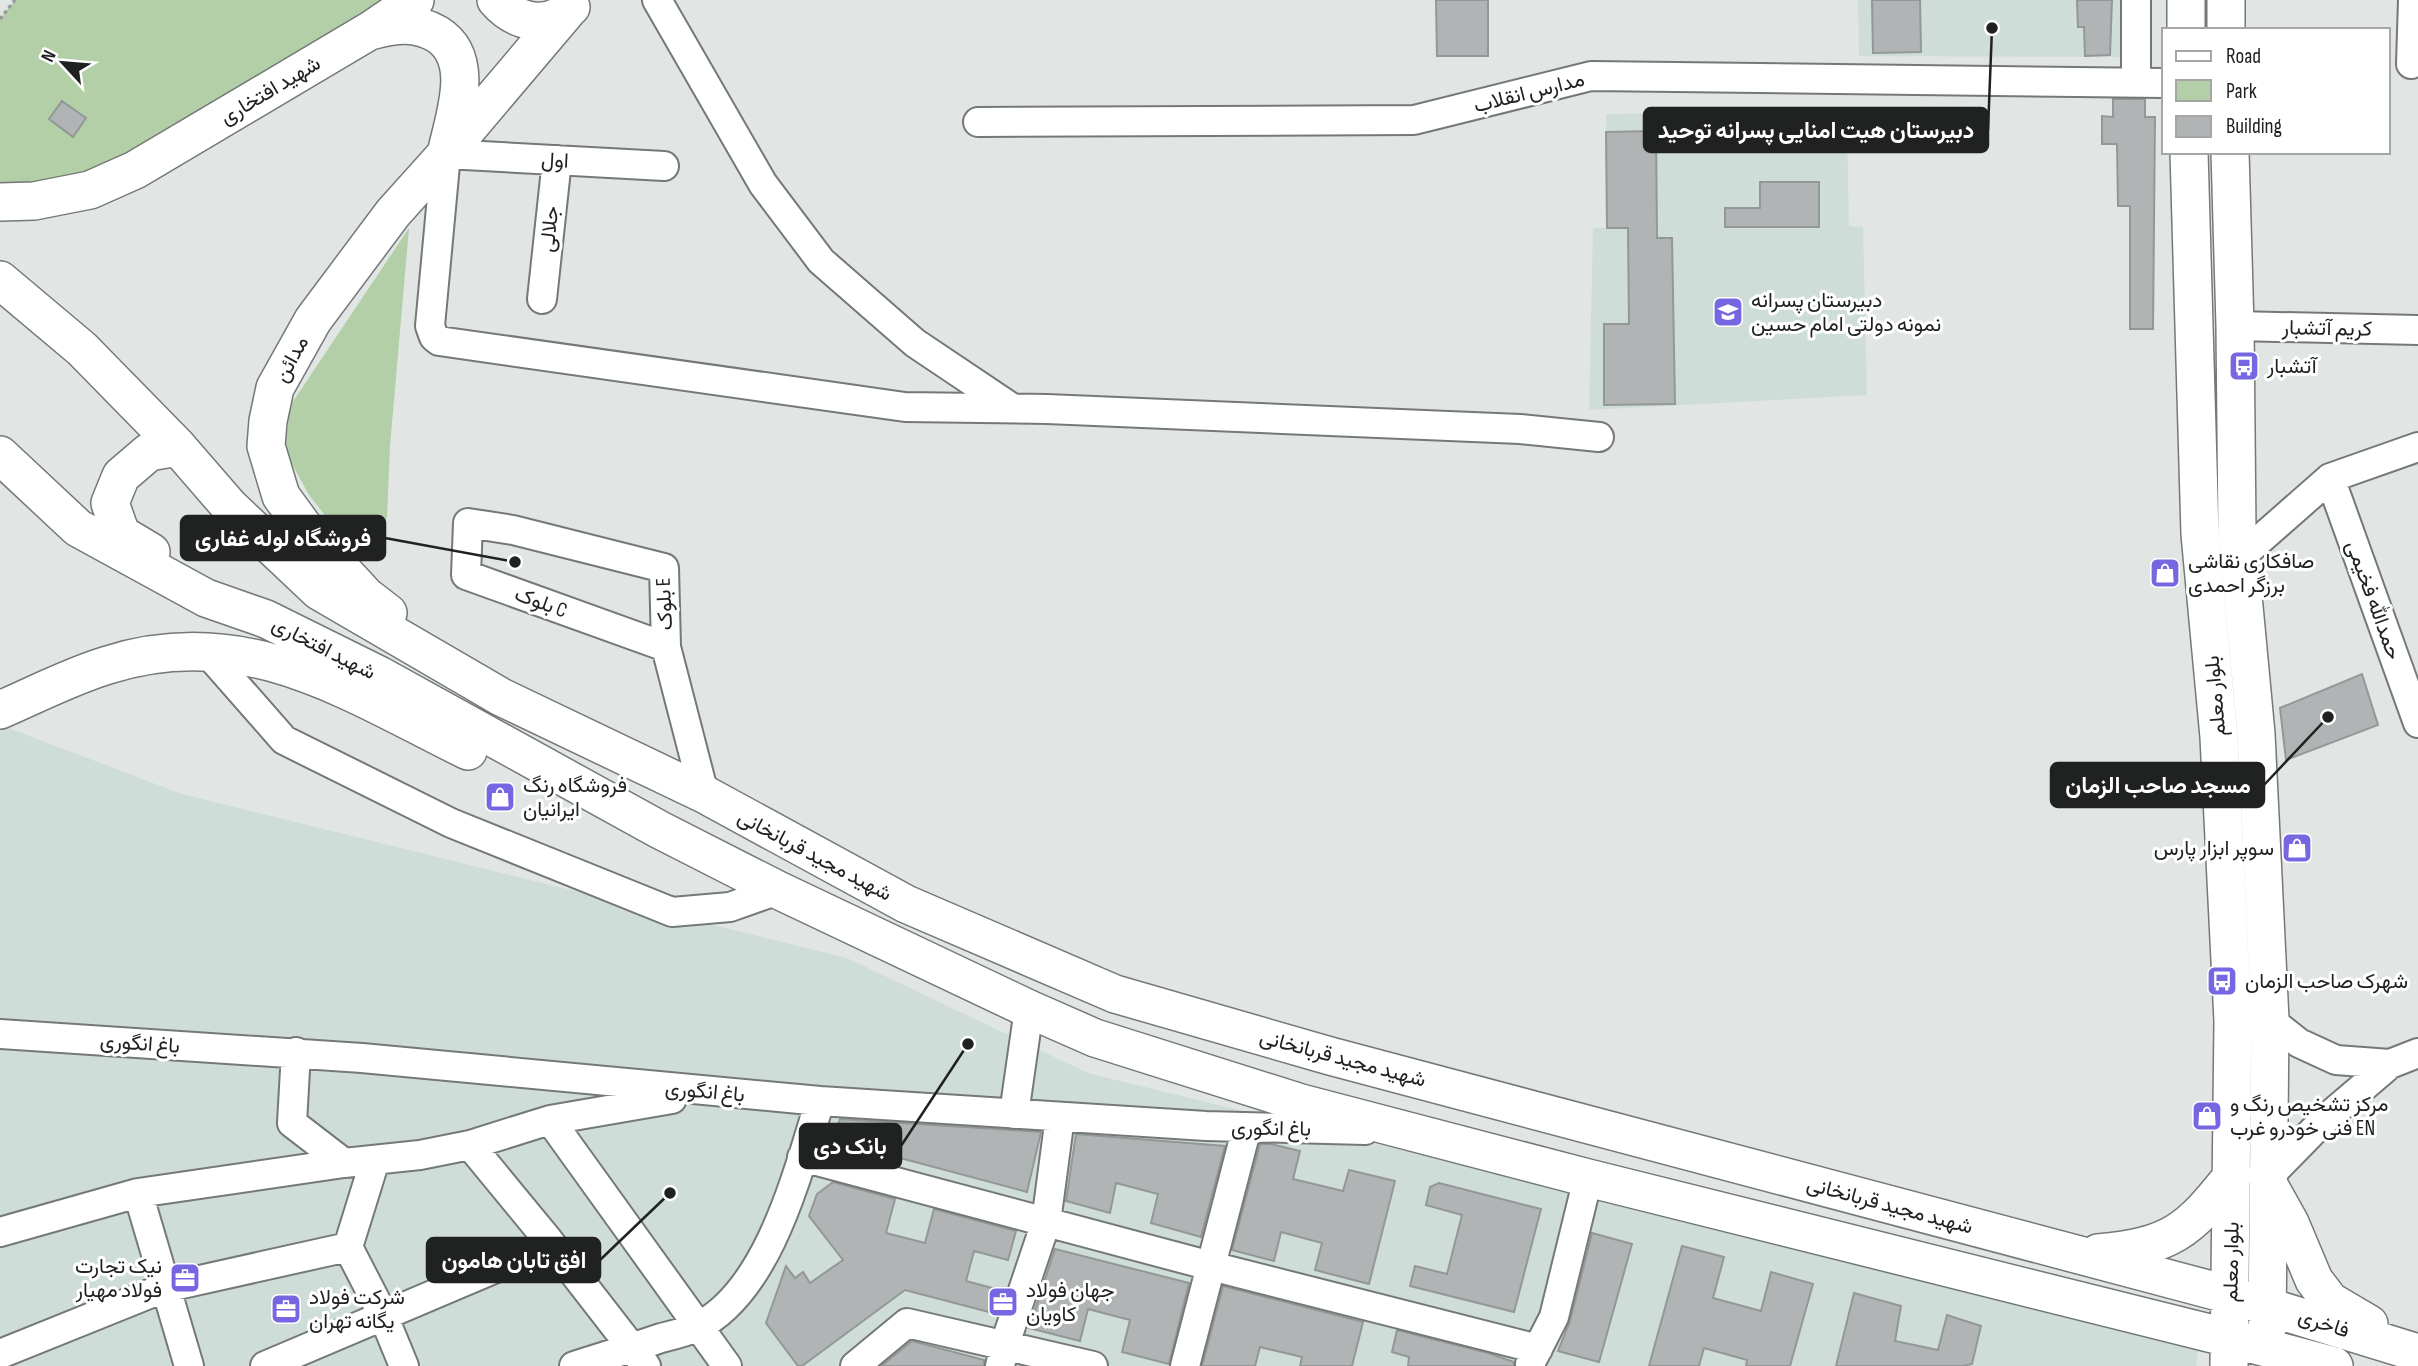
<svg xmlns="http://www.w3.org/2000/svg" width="2418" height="1366" font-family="'Sofia Sans Condensed',Vazirmatn,sans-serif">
<rect width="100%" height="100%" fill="#e1e5e4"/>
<path fill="#cfddd9" d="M1858 0H2124L2125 57 1859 56Z
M1825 111 1847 128 1849 226 1863 227 1867 395 1589 410 1593 228H1607L1606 114Z
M3 726 182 794 847 958 1088 1073 2199 1346 2196 1366H0V728Z"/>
<path fill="#b3cfa7" d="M15 0H384L156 146 71 181 0 184V19Z
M409 228 390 446 387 517 367 557 332 524 309 495 285 451 290 406Z"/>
<path fill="#b0b4b4" stroke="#939797" stroke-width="2" d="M1436 0H1488V56H1437Z
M1872 0H1920L1921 52 1873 53Z
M2077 0H2112L2110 55 2085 56 2084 27H2078Z
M2113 99H2145V117H2155L2153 329H2130V206H2118L2117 144H2102V116L2113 117Z
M62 101 86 118 73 137 49 119Z
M1656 131 1657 238H1672L1675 404 1604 405V324H1629L1628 228H1607L1606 132Z
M1760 182H1819V227H1725V208H1760Z
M2362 674 2378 725 2286 760 2280 708Z
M840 1119 1012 1130 1041 1132 1027 1192 833 1140Z
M1076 1134 1225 1146 1201 1237 1151 1223 1158 1194 1116 1183 1110 1213 1066 1201Z
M1260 1144H1271L1300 1151 1293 1179 1343 1191 1349 1170 1395 1181 1369 1284 1315 1270 1322 1243 1281 1232 1274 1261 1232 1250Z
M833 1182 895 1199 886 1233 925 1243 934 1209 1016 1231 1008 1260 974 1251 966 1281 996 1289 989 1312 905 1290 802 1366H798L766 1323 786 1266 795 1278 803 1272 810 1283 843 1260 809 1216 817 1194Z
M1439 1183 1541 1209 1514 1312 1410 1286 1415 1266 1447 1274 1462 1215 1426 1205 1430 1187Z
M1592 1233 1632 1244 1599 1362 1558 1351 1570 1321Z
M1682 1246 1724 1257 1713 1298 1761 1311 1771 1272 1813 1284 1790 1366H1746L1747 1360 1704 1348 1699 1366H1649Z
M1055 1249 1189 1283 1169 1364 1122 1352 1130 1320 1088 1309 1080 1341 1029 1328Z
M1223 1286 1363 1322 1352 1366H1300L1302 1357 1260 1347 1255 1366H1202Z
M1854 1293 1901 1306 1895 1341 1938 1350 1947 1315 1981 1326 1972 1364 1963 1366H1836Z
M1397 1330 1488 1353 1514 1362V1366H1408L1409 1357 1392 1352Z
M912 1341 984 1360V1366H881Z"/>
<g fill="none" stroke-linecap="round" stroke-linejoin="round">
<g stroke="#747977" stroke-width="32">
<path id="minor" d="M657 0 763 184 821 261 915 343 1012 408
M2411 64 2413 0
M2136 82V0
M978 122 1414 120 1591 76 2164 83
M664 166 446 154 430 326 434 337 439 341 905 407 1047 409 1520 429 1599 437
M542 299 557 160
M2235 326 2418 330
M2330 478 2418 723
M2239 558 2330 478 2418 447
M666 647 466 575 468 523 513 530 664 568 666 647 704 794
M205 650 284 740 451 823 672 912 730 907 778 890
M2270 1020 2299 1043 2336 1060 2390 1064
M0 1034 362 1058 820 1101 1206 1126 1365 1130
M296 1052 292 1123 344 1163
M1014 1114 1029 1009
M550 1120 727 1366
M470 1145 549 1241 646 1366
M802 1157 1211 1266 1538 1349
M375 1160 348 1247 383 1315 404 1366
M2270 1175 2322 1122 2390 1064 2418 1053
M138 1193 189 1366
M0 1232 138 1193 344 1163 420 1155 470 1145 550 1120 672 1099
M0 1354 164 1288 348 1247
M1530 1364 1554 1317 1588 1178
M265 1366 515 1260 549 1241
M574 1366C603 1357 632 1348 661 1338 673 1335 686 1332 697 1327 769 1292 798 1171 820 1101
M855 1366 907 1323 1093 1366
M1000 1366 1005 1344 1046 1222 1060 1117
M1185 1366 1247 1127"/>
</g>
<g stroke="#747977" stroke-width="40">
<path id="major" d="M496 0C515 22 548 31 571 7
M2186 0V30
M2226 0V30
M374 30C397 24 416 22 437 34 476 58 455 114 447 150
M2189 152 2200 534 2219 737 2233 1021 2229 1366
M2230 152 2235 326 2237 532 2256 734 2270 1020 2267 1329
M0 202 34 201 90 190 135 170 371 30 415 0
M0 280 82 349 178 447 230 507 319 591 501 697 704 794 906 904 1115 994 1330 1056 2230 1295 2418 1353
M0 455 78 528 206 598 266 619 379 675 660 830 778 890 1029 1009 1095 1038 1301 1103 1588 1178 2229 1338 2334 1366
M151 552 121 534 110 503 121 476 149 452 178 447
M388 613 366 596 308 533 281 496 266 446 268 421 275 388 313 320 393 213 446 154 567 11
M0 710C35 695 71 676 108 665 245 621 350 693 468 751
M2271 1189 2290 1223 2314 1280 2330 1301 2369 1324
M2098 1253C2171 1246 2188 1232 2233 1175"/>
</g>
<path stroke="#969998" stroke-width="3.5" stroke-dasharray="3.5 3.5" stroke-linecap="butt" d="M0 19 15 0"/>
<use href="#minor" stroke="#fff" stroke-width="28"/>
<use href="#major" stroke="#fff" stroke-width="37"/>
</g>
<defs>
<g id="school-square" transform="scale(1.575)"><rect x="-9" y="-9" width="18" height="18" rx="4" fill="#7766e1" stroke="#fff"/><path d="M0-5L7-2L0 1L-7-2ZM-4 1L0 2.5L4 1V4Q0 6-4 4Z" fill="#fff"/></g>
<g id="bus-square" transform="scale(1.575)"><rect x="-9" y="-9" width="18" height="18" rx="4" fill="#7766e1" stroke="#fff"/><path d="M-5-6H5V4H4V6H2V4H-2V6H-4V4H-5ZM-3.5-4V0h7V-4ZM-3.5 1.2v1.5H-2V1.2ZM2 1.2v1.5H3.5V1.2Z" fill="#fff"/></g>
<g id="shop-square" transform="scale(1.575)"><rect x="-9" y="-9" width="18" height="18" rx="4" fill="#7766e1" stroke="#fff"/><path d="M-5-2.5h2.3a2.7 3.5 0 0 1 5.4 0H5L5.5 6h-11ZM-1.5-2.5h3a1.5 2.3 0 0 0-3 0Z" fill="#fff"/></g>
<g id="office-square" transform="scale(1.575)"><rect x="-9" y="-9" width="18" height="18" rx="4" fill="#7766e1" stroke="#fff"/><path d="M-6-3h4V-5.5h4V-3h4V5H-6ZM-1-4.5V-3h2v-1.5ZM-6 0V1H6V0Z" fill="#fff"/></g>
</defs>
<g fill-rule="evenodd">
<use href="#school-square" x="1728" y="312"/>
<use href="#bus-square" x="2244" y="366"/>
<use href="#shop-square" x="2165" y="573"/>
<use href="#shop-square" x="500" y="797"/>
<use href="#shop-square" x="2297" y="848"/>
<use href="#bus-square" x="2222" y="981"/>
<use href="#shop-square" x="2207" y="1116"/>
<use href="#office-square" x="185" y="1278"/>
<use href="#office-square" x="1003" y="1302"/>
<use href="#office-square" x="286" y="1309"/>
</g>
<g text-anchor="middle" stroke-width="6" stroke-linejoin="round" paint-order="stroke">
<g font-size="21" fill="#202121" stroke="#fff">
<text transform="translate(270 90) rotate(-31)" y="7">شهید افتخاری</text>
<text transform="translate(1529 92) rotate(-14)" y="7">مدارس انقلاب</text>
<text transform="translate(555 160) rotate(3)" y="7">اول</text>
<text transform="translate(549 229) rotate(-84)" y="7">جلالی</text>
<text transform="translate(2327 328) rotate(1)" y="7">کریم آتشبار</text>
<text transform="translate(291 359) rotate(-61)" y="7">مدائن</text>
<text transform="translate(2374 600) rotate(70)" y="7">حمدالله فخیمی</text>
<text transform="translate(541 602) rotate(20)" y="7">بلوک C</text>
<text transform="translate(664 604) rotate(-93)" y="7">بلوک E</text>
<text transform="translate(324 648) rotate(27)" y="7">شهید افتخاری</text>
<text transform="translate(2215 696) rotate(-95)" y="7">بلوار معلم</text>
<text transform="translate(815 855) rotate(28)" y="7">شهید مجید قربانخانی</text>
<text transform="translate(140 1043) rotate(4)" y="7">باغ انگوری</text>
<text transform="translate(1343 1058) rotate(15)" y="7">شهید مجید قربانخانی</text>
<text transform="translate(705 1091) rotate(5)" y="7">باغ انگوری</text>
<text transform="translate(1271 1128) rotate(1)" y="7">باغ انگوری</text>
<text transform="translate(1890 1205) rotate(15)" y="7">شهید مجید قربانخانی</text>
<text transform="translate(2231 1262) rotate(-89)" y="7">بلوار معلم</text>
<text transform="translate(2324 1323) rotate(18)" y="7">فاخری</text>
</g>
<g font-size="21" fill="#202121" stroke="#fff" text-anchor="start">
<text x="1751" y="307">دبیرستان پسرانه<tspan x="1751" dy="24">نمونه دولتی امام حسین</tspan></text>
<text x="2267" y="373">آتشبار</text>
<text x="2188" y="568">صافکاری نقاشی<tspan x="2188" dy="24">برزگر احمدی</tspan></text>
<text x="523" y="792">فروشگاه رنگ<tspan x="523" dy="24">ایرانیان</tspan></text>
<text x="2274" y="855" text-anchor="end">سوپر ابزار پارس</text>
<text x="2245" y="988">شهرک صاحب الزمان</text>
<text x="2230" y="1111">مرکز تشخیص رنگ و<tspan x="2230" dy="24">فنی خودرو غرب EN</tspan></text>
<text x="162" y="1273" text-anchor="end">نیک تجارت<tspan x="162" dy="24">فولاد مهیار</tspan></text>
<text x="1026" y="1297">جهان فولاد<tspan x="1026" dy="24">کاویان</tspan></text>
<text x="309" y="1304">شرکت فولاد<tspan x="309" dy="24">یگانه تهران</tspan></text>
</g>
</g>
<path fill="none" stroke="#202121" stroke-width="2.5" d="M1992 28L1988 130M515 562L385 538M2328 717L2264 785M968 1044L901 1146M670 1193L600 1260"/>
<g fill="#202121" stroke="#fff" stroke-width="2.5">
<circle cx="1992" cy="28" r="7"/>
<circle cx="515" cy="562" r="7"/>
<circle cx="2328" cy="717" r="7"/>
<circle cx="968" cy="1044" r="7"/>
<circle cx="670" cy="1193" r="7"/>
</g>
<g fill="#202121" stroke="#202121" stroke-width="2.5">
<rect x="1644" y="108" width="344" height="44" rx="7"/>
<rect x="181" y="516" width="204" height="44" rx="7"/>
<rect x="2051" y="763" width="213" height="44" rx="7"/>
<rect x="800" y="1124" width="101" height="44" rx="7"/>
<rect x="427" y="1238" width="173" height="44" rx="7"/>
</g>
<g font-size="23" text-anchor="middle" font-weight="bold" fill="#fff">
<text x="1816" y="138">دبیرستان هیت امنایی پسرانه توحید</text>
<text x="283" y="546">فروشگاه لوله غفاری</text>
<text x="2158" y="793">مسجد صاحب الزمان</text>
<text x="850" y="1154">بانک دی</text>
<text x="514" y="1268">افق تابان هامون</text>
</g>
<rect x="2162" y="28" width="228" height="126" fill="#ffffff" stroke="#a6a6a6" stroke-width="2"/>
<rect x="2176" y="51" width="35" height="10" fill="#ffffff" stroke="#a6a6a6" stroke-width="2"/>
<text x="2226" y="63" font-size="21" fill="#202121">Road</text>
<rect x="2176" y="80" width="35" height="21" fill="#b3cfa7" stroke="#a6a6a6" stroke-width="2"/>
<text x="2226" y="98" font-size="21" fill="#202121">Park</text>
<rect x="2176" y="116" width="35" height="21" fill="#b0b4b4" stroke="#a6a6a6" stroke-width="2"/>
<text x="2226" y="133" font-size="21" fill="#202121">Building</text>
<g transform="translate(63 63) rotate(296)" stroke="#ffffff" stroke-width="5" paint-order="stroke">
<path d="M0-5L12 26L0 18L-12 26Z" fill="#202121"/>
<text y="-10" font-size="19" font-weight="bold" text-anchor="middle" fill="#202121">N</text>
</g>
</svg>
